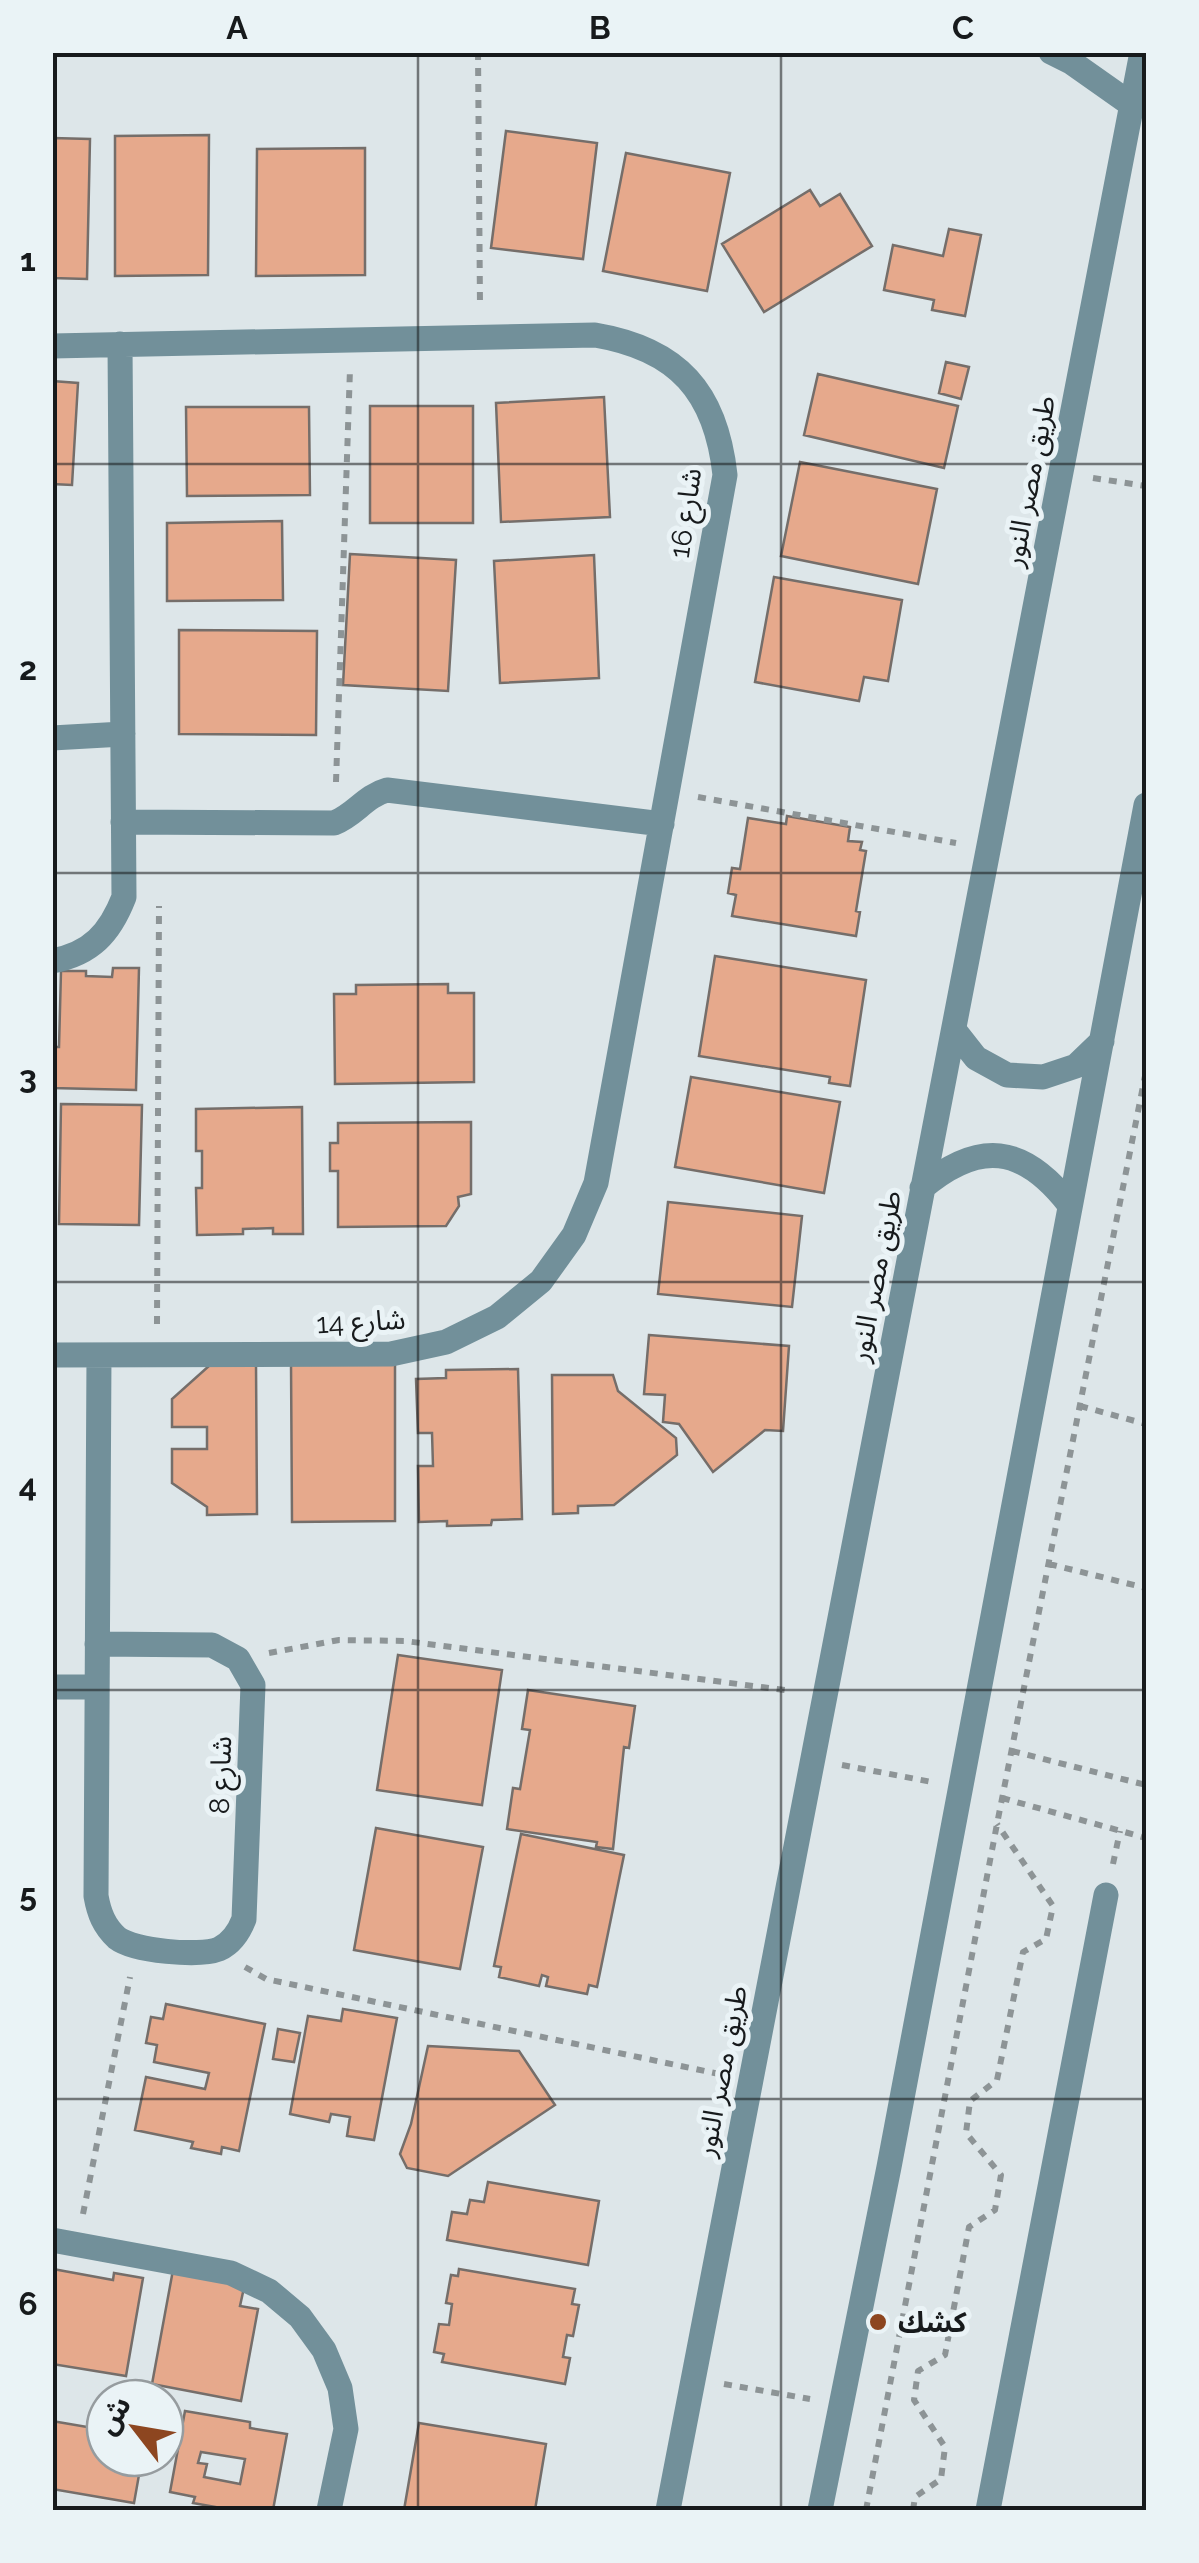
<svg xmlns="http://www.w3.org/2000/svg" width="1199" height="2563" font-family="Raleway,'Noto Sans Arabic',sans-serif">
<rect width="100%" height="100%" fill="#dde6e9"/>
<path fill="#e6a98c" stroke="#756e6a" stroke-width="2.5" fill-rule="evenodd" d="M506 131 597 143 583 259 491 248Z
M209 135 208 275 115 276V136Z
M52 138 90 139 87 279 52 278Z
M365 148V275L256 276 257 149Z
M626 153 730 173 707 291 603 271Z
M810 190 820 206 840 194 872 246 764 312 722 244Z
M949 229 981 235 965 316 932 310 934 300 884 290 893 245 943 256Z
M946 362 969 367 961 399 939 393Z
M818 374 958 406 944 468 804 435Z
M52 381 78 383 72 485 52 484Z
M604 397 610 517 501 522 496 403Z
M370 406H473V523H370Z
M186 407H309L310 495 187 496Z
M800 462 937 489 918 584 781 556Z
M282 521 283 600 167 601V523Z
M350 554 456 560 448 691 343 685Z
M594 555 599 678 500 683 494 561Z
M774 577 902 600 888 681 864 677 859 701 755 682Z
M179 630 317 631 316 735 179 734Z
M787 816 850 827 848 841 862 842 860 850 866 851 856 911 860 912 856 936 732 916 736 895 728 893 732 868 740 869 748 818 786 824Z
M715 956 866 980 850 1086 829 1083 830 1077 699 1056Z
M113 968H139L136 1090 52 1088V1047H59L61 971H86V976L112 977Z
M448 984V993H474V1082L335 1084 334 994H356V985Z
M691 1077 840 1102 824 1193 675 1167Z
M61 1104 142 1105 139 1225 59 1224Z
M302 1107 303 1234H273V1228L243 1229V1234L197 1235 196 1188H202V1151H196V1109Z
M471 1122V1194L458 1197 459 1206 446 1226 338 1227V1171H330V1143H338V1123Z
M668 1202 802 1216 792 1307 658 1294Z
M649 1335 789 1346 783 1431 765 1430 713 1472 679 1424 663 1422 665 1395 644 1394Z
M395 1361V1521L292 1522 291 1362Z
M256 1364 257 1514 207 1515V1507L172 1483V1449H207V1427H172V1399L210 1365Z
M518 1369 522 1519 492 1520 491 1525 447 1526V1521L419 1522 418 1466H433L432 1433H418L416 1379 446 1378V1370Z
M552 1375H613L618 1391 676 1438 677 1455 614 1505 578 1506V1513L553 1514Z
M398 1655 502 1670 482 1805 377 1790Z
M528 1690 635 1706 629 1748 624 1747 613 1849 596 1847 597 1842 507 1829 513 1788 520 1789 530 1730 522 1729Z
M376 1828 483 1847 460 1969 354 1950Z
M521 1834 624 1855 597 1987 589 1985 587 1994 546 1986 548 1977 542 1975 539 1986 499 1977 501 1967 494 1966Z
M166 2004 265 2024 239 2151 222 2147 221 2154 191 2148 193 2142 135 2130 146 2077 205 2089 209 2073 154 2062 157 2045 146 2043 151 2017 163 2019Z
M343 2009 397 2018 374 2140 347 2136 350 2117 331 2114 329 2122 290 2114 308 2016 341 2021Z
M278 2029 300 2033 294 2062 273 2059Z
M428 2046 519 2051 555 2105 448 2176 407 2168 400 2154 411 2124Z
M488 2182 599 2201 588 2265 447 2240 452 2212 467 2214 470 2200 484 2202Z
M53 2269 113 2280 114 2273 143 2278 126 2376 52 2364Z
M459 2269 575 2289 572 2304 579 2305 573 2336 567 2335 563 2357 570 2358 565 2384 442 2362 444 2354 434 2352 439 2324 449 2325 452 2304 446 2303 451 2275 458 2276Z
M173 2270 245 2283 240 2306 258 2309 241 2401 152 2384Z
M185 2411 250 2422V2428L287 2434 273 2510H232L193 2503 195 2497 170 2492ZM201 2452 245 2459 240 2484 204 2477 207 2464 198 2463Z
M52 2421 105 2430V2458H142L134 2503 52 2489Z
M419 2423 546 2444 535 2510H404Z"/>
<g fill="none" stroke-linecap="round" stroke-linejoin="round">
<path stroke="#8d9496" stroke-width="6" stroke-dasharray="8 8" stroke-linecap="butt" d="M478 52 480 307
M1093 478 1146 486
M336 782 350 369
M698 797 956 843
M157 1324 159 906
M1080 1406 1146 1424
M1049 1564 1146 1588
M269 1653 339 1640 405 1641 792 1691
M1012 1751 1146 1785
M842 1765 932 1782
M1002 1798 1146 1838
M1113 1864 1120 1831
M245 1967 266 1979 719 2074
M83 2214 130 1977
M724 2384 810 2399
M866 2510 997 1824 1146 1071
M913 2510 915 2497 941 2479 945 2447 914 2400 918 2371 945 2355 969 2227 995 2210 1001 2175 966 2133 970 2101 997 2080 1023 1952 1046 1939 1053 1906 997 1824"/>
<path stroke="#72909a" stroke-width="25" d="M1051 52 1071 62 1132 105
M52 346 595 335C678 349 716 392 725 475L596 1183 574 1235 541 1281 497 1317 446 1342 391 1354 52 1355
M52 738 123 734
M123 822 334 823C355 815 365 796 387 790L662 824
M52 961C91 954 110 933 124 897L120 344
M954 1030 976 1058 1007 1075 1043 1077 1076 1066 1102 1041
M922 1188C979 1140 1023 1145 1069 1204
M97 1644 212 1645 238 1659 253 1685 244 1919C239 1932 232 1943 219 1949 199 1957 134 1951 117 1938 104 1926 99 1913 96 1896L99 1355
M52 1687H97
M52 2240 231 2273 269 2291 300 2317 324 2350 340 2388 346 2429 329 2510
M668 2510 1142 52
M820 2510 889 2167 1146 805
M988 2510 1106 1895"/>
</g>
<path fill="none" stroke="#171a1c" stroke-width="2.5" stroke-opacity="0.55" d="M418 52V2510M781 52V2510M52 464H1146M52 873H1146M52 1282H1146M52 1690H1146M52 2099H1146"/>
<circle fill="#8d4620" stroke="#eaf3f6" stroke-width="4" cx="878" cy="2322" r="10"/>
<g text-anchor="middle" stroke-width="10" stroke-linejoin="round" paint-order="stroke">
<g font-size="28" fill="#171a1c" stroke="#eaf3f6">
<text transform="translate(1029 481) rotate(-79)" y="10">طريق مصر النور</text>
<text transform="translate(685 513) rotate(-82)" y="10">شارع 16</text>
<text transform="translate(875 1276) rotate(-79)" y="10">طريق مصر النور</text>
<text transform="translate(361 1321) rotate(-3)" y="10">شارع 14</text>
<text transform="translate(220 1775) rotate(-88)" y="10">شارع 8</text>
<text transform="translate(721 2071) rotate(-79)" y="10">طريق مصر النور</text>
</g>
<g font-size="28" font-weight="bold" fill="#171a1c" stroke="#eaf3f6" text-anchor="start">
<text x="898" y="2332">كشك</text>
</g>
</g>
<rect width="1199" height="2563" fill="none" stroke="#eaf3f6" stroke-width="110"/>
<g transform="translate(135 2428) rotate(301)"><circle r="48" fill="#eaf3f6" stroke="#969c9f" stroke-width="2.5"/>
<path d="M0-8L18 38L0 25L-18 38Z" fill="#8d4620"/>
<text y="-15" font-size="28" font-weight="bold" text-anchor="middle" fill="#171a1c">ش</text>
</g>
<rect x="55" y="55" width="1089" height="2453" fill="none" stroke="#171a1c" stroke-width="4"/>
<g font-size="32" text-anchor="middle" font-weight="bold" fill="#171a1c">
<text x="237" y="39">A</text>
<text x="600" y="39">B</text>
<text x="963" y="39">C</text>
<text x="28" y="271">1</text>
<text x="28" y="680">2</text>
<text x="28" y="1088">3</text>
<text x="28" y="1497">4</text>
<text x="28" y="1906">5</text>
<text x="28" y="2315">6</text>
</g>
</svg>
